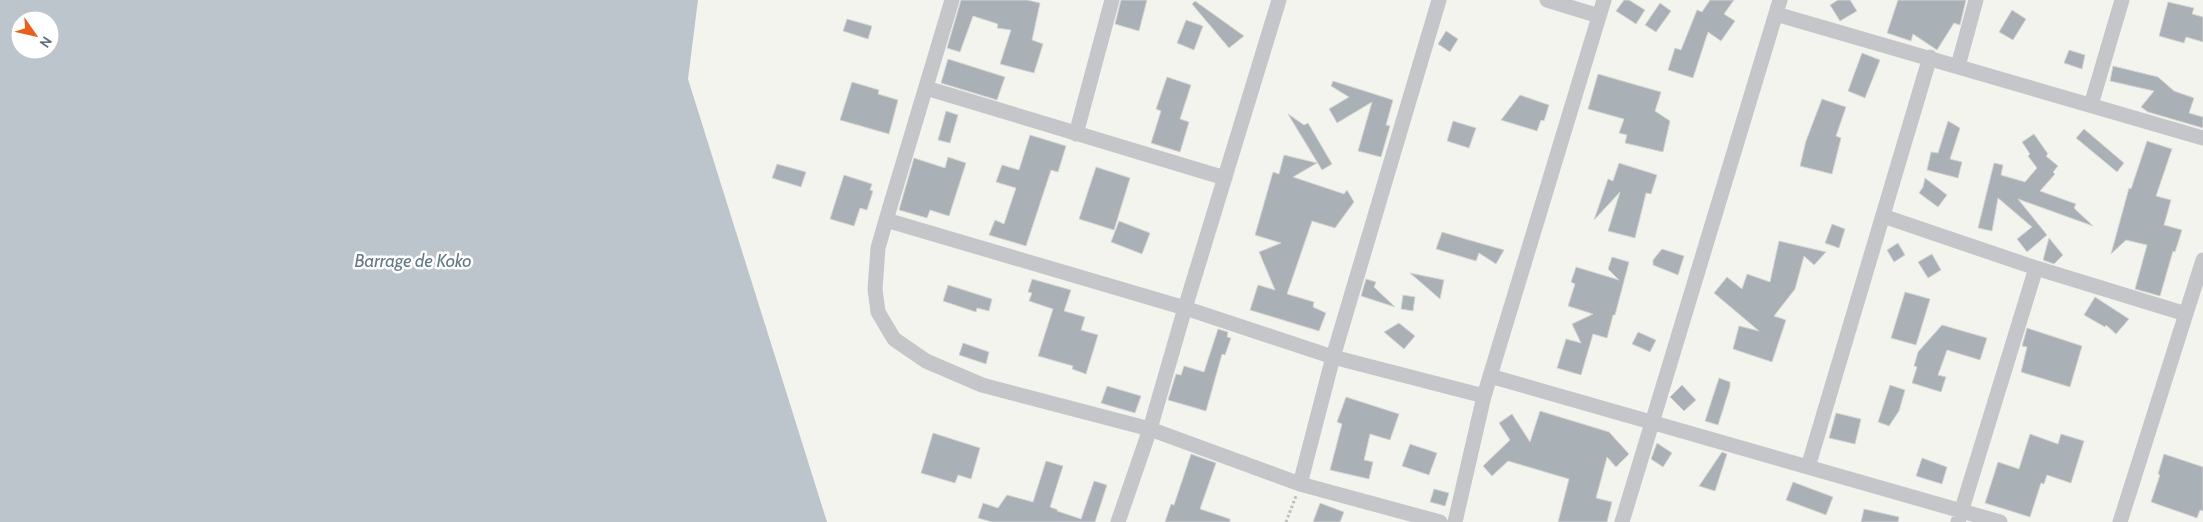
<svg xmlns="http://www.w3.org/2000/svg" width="2203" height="522" font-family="Cabin,sans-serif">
<rect width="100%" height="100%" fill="#f4f4ef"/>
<path fill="#bcc5cc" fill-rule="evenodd" d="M0 0H698L688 79 827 522H0ZM20 20H50V50H20Z"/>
<path fill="#a9b0b6" stroke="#d5d5d3" d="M961 0H1027L1040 3 1032 40 1043 44 1034 73 1000 64 1011 30 997 28 998 24 973 16 960 52 947 48Z
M1121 0H1147L1139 31 1115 24Z
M1624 0H1629L1645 10 1636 24 1616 11Z
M1710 0H1734L1724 14 1735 21 1721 41 1708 32 1693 78 1668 70 1675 48 1681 50 1697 10 1702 12Z
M1838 0H1850L1857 11 1840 21 1830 5Z
M1898 0H1966L1960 25 1954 23 1937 50 1913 34 1911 41 1887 33Z
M1195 1 1244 36 1229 48 1192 4Z
M2168 2 2194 8 2192 14 2203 17V42L2186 37 2184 43 2159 36Z
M1660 3 1671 11 1656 32 1645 25Z
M2012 10 2026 19 2013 40 1999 32Z
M847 19 872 26 868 39 843 31Z
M1186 20 1203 26 1194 50 1177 43Z
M1446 31 1458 39 1450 52 1438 44Z
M2069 50 2085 55 2082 69 2064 63Z
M1862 53 1880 60 1865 98 1848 91Z
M948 59 1005 77 997 100 941 83Z
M2113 66 2158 77 2174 91 2194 98 2189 113 2203 117V128L2148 112 2141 107 2154 91 2110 81Z
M1598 74 1661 92 1655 111 1670 121 1663 152 1625 143 1627 135 1619 133 1624 119 1588 109Z
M1167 77 1191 85 1180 119 1189 122 1180 152 1151 143 1161 111 1156 109Z
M1333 81 1393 100 1386 125 1390 126 1381 157 1358 151 1372 102 1337 123 1329 109 1349 97 1331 86Z
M852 82 879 90 878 94 898 100 889 134 840 120Z
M1520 95 1549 105 1544 121 1541 120 1537 131 1501 120Z
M1822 99 1846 107 1836 136 1841 138 1832 174 1800 166 1806 141Z
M946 111 958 115 950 143 938 140Z
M1288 114 1304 125 1308 123 1332 164 1322 170Z
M1453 121 1476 128 1469 148 1447 141Z
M1948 121 1960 128 1950 159 1962 162 1958 178 1927 170 1931 152 1938 153Z
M2084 129 2124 163 2117 172 2076 138Z
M2034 134 2048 154 2046 156 2058 166 2053 172 2055 174 2040 191 2076 204 2074 208 2093 226 2018 199 2047 235 2027 252 2017 239 2032 227 1998 198 1992 231 1978 228 1994 163 2003 165 2001 175 2025 182 2037 168 2028 156 2030 154 2022 142Z
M1030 135 1066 146 1058 172 1051 170 1026 246 989 235 995 220 1004 224 1016 188 996 182 1002 165 1019 170Z
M2147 141 2172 149 2156 196 2171 200 2164 225 2182 230 2175 252 2173 251 2160 296 2135 289 2147 245 2126 240 2111 254 2129 188 2131 189Z
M1284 155 1317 163 1293 177 1344 194 1347 190 1354 202 1335 228 1312 221 1287 294 1314 302 1313 307 1326 313 1319 331 1250 310 1258 285 1275 290 1259 252 1281 243 1255 235 1273 172 1279 174Z
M948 157 966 163 949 216 930 210 927 218 899 210 914 158 945 168Z
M1619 163 1657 175 1651 194 1646 193 1635 238 1608 231 1620 192 1594 220 1608 179 1613 181Z
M777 164 806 172 801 187 772 178Z
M1096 167 1130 178 1114 230 1079 219Z
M844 175 872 184 870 190 873 191 867 210 860 208 854 226 830 219Z
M1925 178 1947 195 1938 207 1919 193 1923 187Z
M1119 221 1150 233 1142 254 1111 242Z
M1832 224 1845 229 1839 248 1825 243Z
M1442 232 1462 238 1504 250 1496 264 1479 253 1476 261 1436 249Z
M2049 238 2063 255 2054 264 2043 260Z
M1779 241 1826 252 1814 265 1804 256 1795 289 1774 316 1786 320 1772 362 1733 349 1739 326 1759 331 1714 293 1727 277 1742 289 1747 274 1770 282Z
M1898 243 1905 255 1894 262 1887 250Z
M1662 249 1684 256 1678 275 1653 265V260Z
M1932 254 1941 270 1928 278 1918 262Z
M1612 257 1629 262 1615 315H1613L1607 338 1593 334 1581 375 1557 368 1566 339 1581 343 1572 324 1593 314 1568 306 1575 284 1571 282 1576 267 1619 280 1608 269Z
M1410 273 1444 280 1440 299Z
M1032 279 1071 290 1064 311 1085 317 1081 330 1098 335 1086 374 1072 369 1073 366 1038 356 1053 309 1029 301 1032 293 1028 292Z
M1366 279 1376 282 1374 287 1395 307 1361 296Z
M948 285 992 299 989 311 977 308 976 312 943 301Z
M1905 292 1930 299 1916 345 1891 338Z
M1403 295 1415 297 1413 311 1401 309Z
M2095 297 2129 319 2116 334 2106 325 2105 327 2084 315Z
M1399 323 1415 336 1404 349 1384 332Z
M1942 325 1987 338 1980 360 1947 350 1938 375 1946 377 1941 392 1912 383 1917 367 1914 366 1918 352Z
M2027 328 2082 346 2070 387 2021 372 2027 347 2022 346Z
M1218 329 1228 332 1227 337 1231 338 1225 355 1222 354 1206 411 1168 400 1176 374 1181 375 1184 366 1204 372Z
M1638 332 1656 340 1650 352 1632 344Z
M963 343 989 352 986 364 959 355Z
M1719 378 1730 382V387L1718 425 1705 421Z
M1682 385 1696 400 1684 411 1670 397Z
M1890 385 1905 390 1899 411 1889 426 1878 422Z
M1107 386 1141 396 1135 413 1101 403Z
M1346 397 1399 414 1390 440 1370 434 1364 460 1373 462 1369 479 1330 470 1342 424 1337 422Z
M1540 411 1609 432 1629 454 1616 467 1607 457 1596 498 1612 502 1607 522H1558L1569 479 1508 461 1492 476 1483 466 1510 440 1499 423 1512 414 1530 442Z
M1836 413 1861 419 1855 444 1829 438Z
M933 433 980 448 971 479 958 475 955 483 921 473Z
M2030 434 2058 444 2061 434 2084 441 2071 483 2047 475 2044 484 2041 483 2030 517 1985 503 1998 462 2019 469Z
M1657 443 1672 453 1663 467 1651 459Z
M1410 444 1437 453 1429 475 1402 466Z
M1722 452 1727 454 1715 491 1699 486Z
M1191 454 1216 463 1200 509 1230 519V522H1165L1171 504 1174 505Z
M2164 454 2203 467V511L2200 510 2197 518 2151 502 2160 475 2158 474Z
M1922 458 1947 467 1942 484 1916 476Z
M1046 461 1063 466 1050 507 1058 510 1057 511 1081 519 1094 481 1107 485 1095 522H992L978 518 983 503 998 508 1007 495 1033 502Z
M1793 482 1833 497 1826 515 1786 500Z
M1434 489 1449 493 1445 506 1430 502Z
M1320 503 1344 512 1340 522H1313Z
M1864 509 1899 517 1898 522H1861Z"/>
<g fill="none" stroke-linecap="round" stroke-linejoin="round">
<path stroke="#bbbdbf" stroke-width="3" stroke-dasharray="2.5 2.5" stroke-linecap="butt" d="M1286 522 1296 496"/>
<path stroke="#c4c6ca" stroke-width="15" d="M952 0 886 220 1185 308 1333 357 1484 396
M1547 0 1599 16
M1776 14 2203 138
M1958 66 1976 0
M926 88 1225 178
M2091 105 2122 0
M1076 134 1112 0
M1883 216 2036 268 2186 314
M886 220 878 248 875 289 878 312 894 339 926 361 982 385 1150 429 1300 484 1440 522
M1490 376 2000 522
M1808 467 1930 57
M1300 484 1333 357 1439 0
M1118 522 1150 429 1185 308 1279 0
M1455 522 1484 396 1604 0
M1622 522 1780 0
M1958 522 2036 268
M2120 522 2203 260"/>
</g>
<g text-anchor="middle" stroke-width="5" stroke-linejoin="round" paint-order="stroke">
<g font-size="18" font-style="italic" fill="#627986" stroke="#fff">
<text x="413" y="267">Barrage de Koko</text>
</g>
</g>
<g transform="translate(35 35) rotate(124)"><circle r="24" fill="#ffffff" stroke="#c0c6cd"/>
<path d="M0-4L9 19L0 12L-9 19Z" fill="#e9601b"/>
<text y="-8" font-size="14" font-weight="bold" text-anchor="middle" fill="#627082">N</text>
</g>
</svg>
